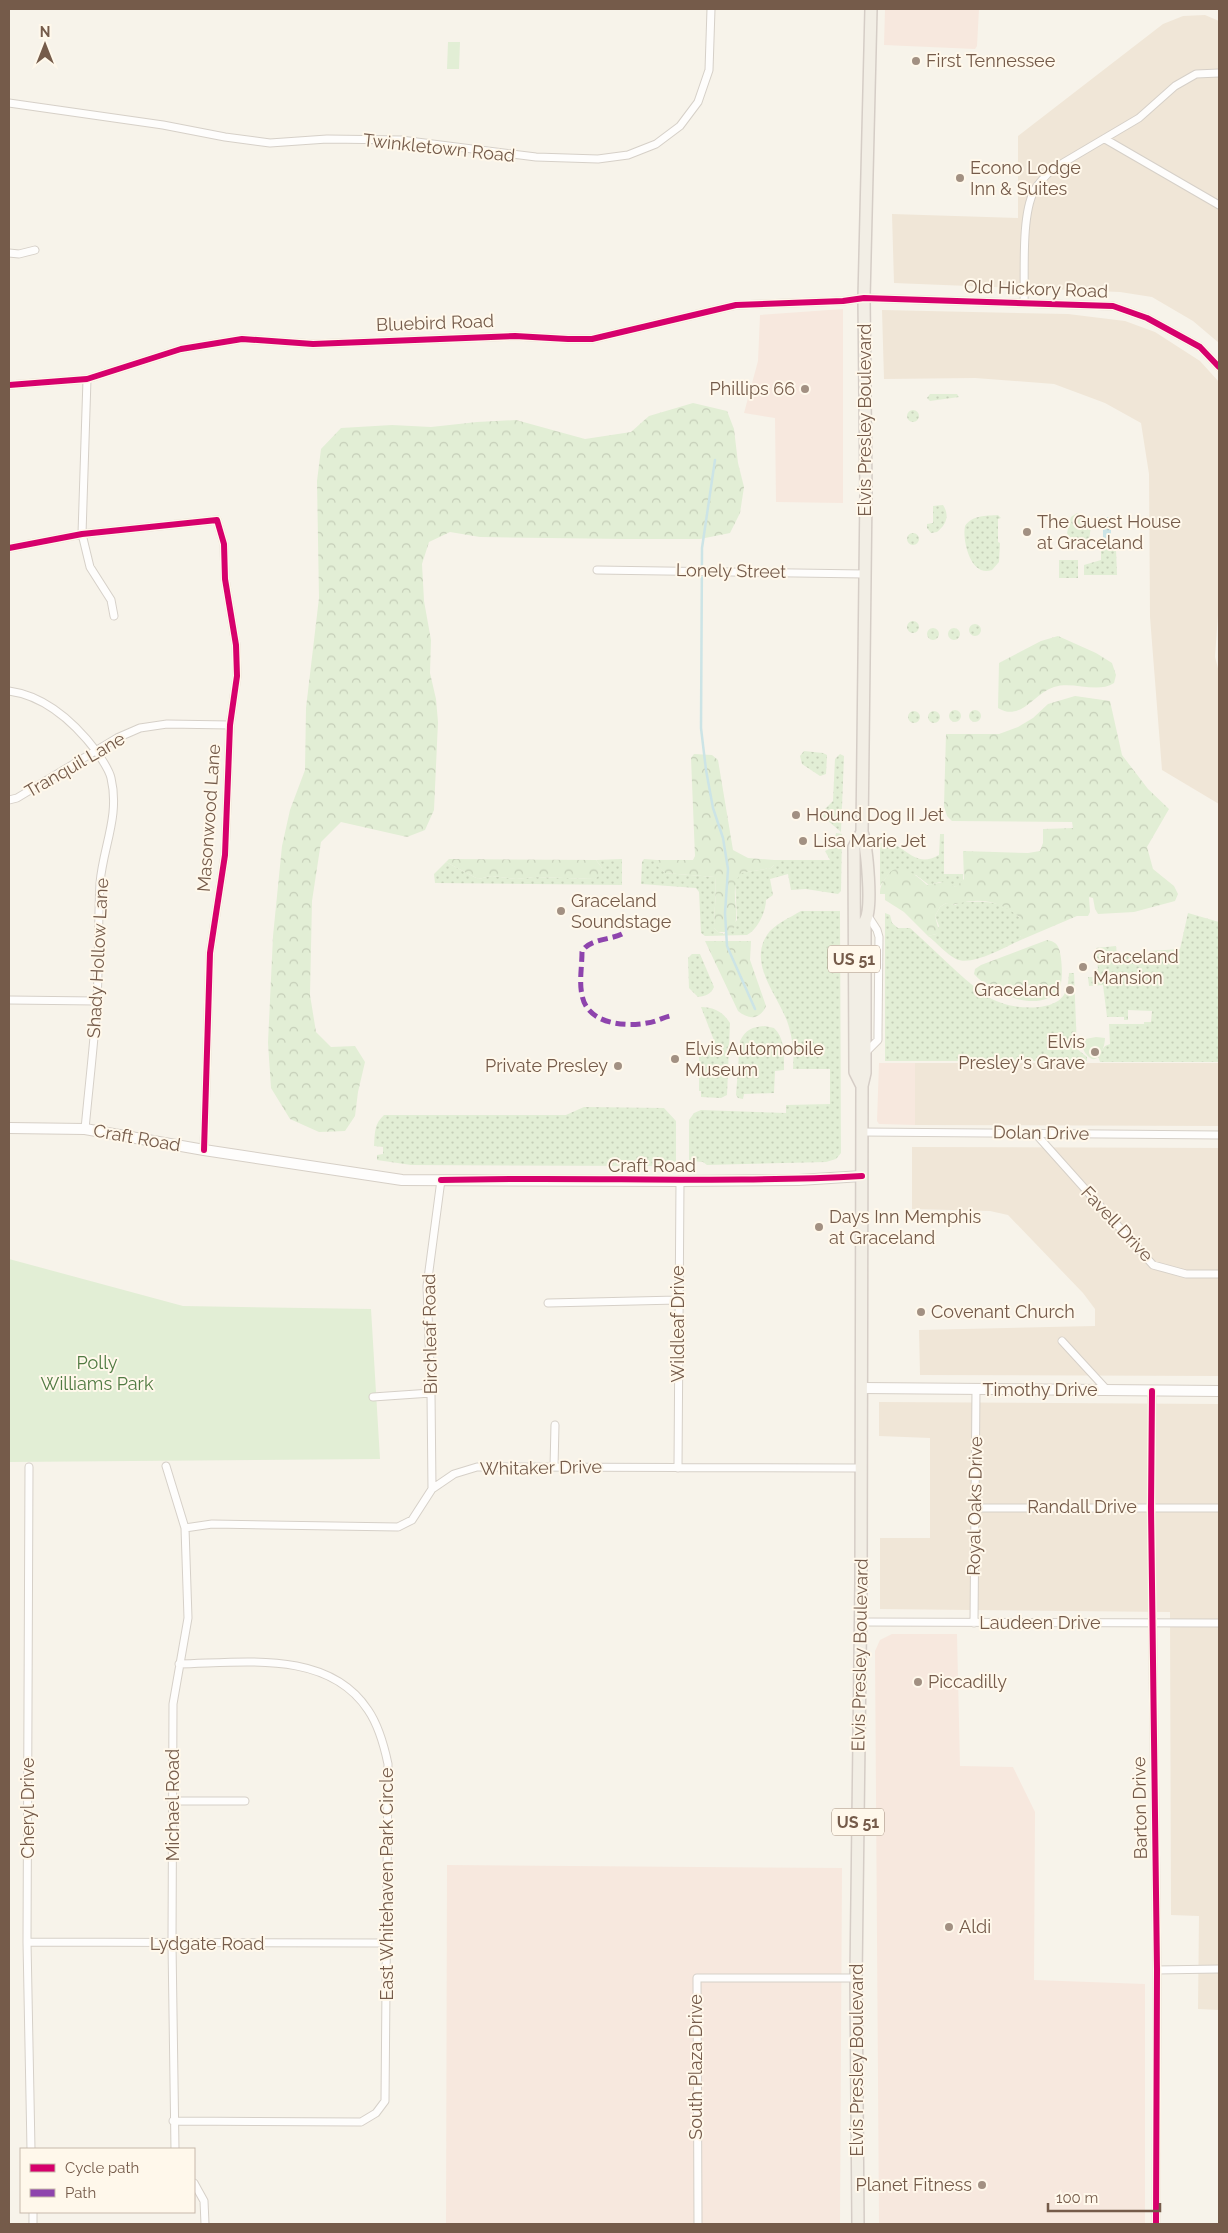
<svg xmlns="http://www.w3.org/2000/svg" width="1228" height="2233" font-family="Raleway,sans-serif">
<defs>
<pattern id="grass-dots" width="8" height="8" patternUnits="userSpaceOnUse" patternTransform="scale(1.25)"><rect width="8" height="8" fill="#e2eed5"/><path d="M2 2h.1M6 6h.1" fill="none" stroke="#c5ceb8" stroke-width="1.8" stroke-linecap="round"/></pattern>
<pattern id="forest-crowns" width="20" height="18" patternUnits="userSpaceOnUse" patternTransform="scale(1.25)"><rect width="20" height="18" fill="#e2eed5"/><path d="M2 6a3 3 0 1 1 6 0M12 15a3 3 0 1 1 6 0" fill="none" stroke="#c5ceb8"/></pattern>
<pattern id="water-ripples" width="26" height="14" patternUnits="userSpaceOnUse" patternTransform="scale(1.25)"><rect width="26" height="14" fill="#cce4e6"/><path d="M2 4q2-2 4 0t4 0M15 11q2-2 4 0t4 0" fill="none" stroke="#aabcbc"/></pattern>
</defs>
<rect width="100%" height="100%" fill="#f7f3ea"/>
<path fill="#f0e6d7" d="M1205 15 1219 21V343L1193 321 1152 297 1120 292 894 283 892 214 1018 218V136L1163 24 1183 16Z
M882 310 1068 314 1125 321 1155 332 1200 361 1219 382V601L1215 657 1219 672V804L1162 770 1150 617 1149 474 1141 423 1105 403 1054 384 975 378 884 379Z
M915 1063H1219V1126L915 1125Z
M912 1147 1219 1148V1376L920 1375 919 1330 1095 1326V1309L1083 1293 1008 1215 990 1211 912 1209Z
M879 1402 1219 1404V2010L1198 2009 1199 1916 1171 1915 1170 1612 880 1609V1538H930V1438L879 1436Z"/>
<path fill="#f7e8de" d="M885 9H979L977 46 975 49 884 45Z
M843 309V503L776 502 775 418 744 413 758 361 760 315Z
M879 1063H915V1125L879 1124 877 1121Z
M892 1634H957L960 1766 1013 1767 1035 1812 1034 1980 1145 1984V2224H879L875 1651 880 1640Z
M447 1865 842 1868 840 2224H446Z"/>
<path fill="url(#grass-dots)" d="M930 394H957L959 397 930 401 927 398Z
M907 416a6 6 0 1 1 12 0a6 6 0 1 1-12 0Z
M943 505C950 516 946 525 937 532L931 533 927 528V524L933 523V506Z
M1077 513 1085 515 1091 525 1089 541 1081 547 1072 544 1067 533 1071 517Z
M998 515 1001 518 998 519V542L1000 543 999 562 992 570C971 578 962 541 965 526 972 515 986 516 998 515Z
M907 539a6 6 0 1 1 12 0a6 6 0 1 1-12 0Z
M1101 549H1116L1117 575H1084V565L1101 560Z
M1059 560H1078V578H1059Z
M907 627a6 6 0 1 1 12 0a6 6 0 1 1-12 0Z
M969 630a6 6 0 1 1 12 0a6 6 0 1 1-12 0Z
M927 634a6 6 0 1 1 12 0a6 6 0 1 1-12 0Z
M948 634a6 6 0 1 1 12 0a6 6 0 1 1-12 0Z
M949 716a6 6 0 1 1 12 0a6 6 0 1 1-12 0Z
M969 716a6 6 0 1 1 12 0a6 6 0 1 1-12 0Z
M928 717a6 6 0 1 1 12 0a6 6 0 1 1-12 0Z
M908 717a6 6 0 1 1 12 0a6 6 0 1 1-12 0Z
M804 751 823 753 827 755 826 774 820 776 802 764 800 756Z
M840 754 844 756 841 832 820 814 833 801 835 759Z
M836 833 842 834 841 891 838 894 806 889 791 890 788 874 770 879 773 895 766 900C766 912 757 930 747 935L705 936 701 933 699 892 696 888 641 884 642 862 644 859 657 860V865L665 873 715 877C717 894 714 910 714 928L718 932 724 934 737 920 735 881 740 873 771 868 774 865V860H830L825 851 833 847Z
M940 834H944V874H963V882L956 887 940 882 929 885 916 875 890 872 880 886V843C904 838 911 871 939 855Z
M622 859V885H620L435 883 434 874 446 862 478 879 492 876 516 879 534 877 595 879 602 868 596 860Z
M961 902C986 902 1001 899 1020 918V936L1023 939C1007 946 972 967 956 959 946 954 937 943 928 936L936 934 939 926 935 916 940 907 946 903 955 905Z
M801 911H840L841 1153 836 1159 826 1162 707 1165 703 1162 689 1161V1120L694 1113 701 1110 786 1113V1105L830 1104V1069H793C794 1054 793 1041 789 1027 781 998 747 966 767 935 773 925 791 917 801 911Z
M885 913 890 915 892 923 898 928H910C934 949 959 976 985 995 1001 1006 1026 1010 1045 1006 1064 1002 1068 992 1069 973H1074L1077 1049 1087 1057V1061H885Z
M1188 913 1219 922V1062H1100L1098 1056 1105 1046 1110 1044 1109 1024H1144V1022H1151L1152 1011 1128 1010V1020H1124V1017H1107L1103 985 1089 986 1088 977H1093V970L1098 969 1096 948 1116 946 1117 955 1132 954 1133 956 1150 955V951L1180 949Z
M692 954H700L714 987C711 994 706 996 698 997L689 988 688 958Z
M701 1007C714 1007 723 1012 730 1023L727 1095 721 1098 701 1097V1091H699V1049L715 1043Z
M765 1026 774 1028C785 1038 784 1056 784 1070L775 1071 774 1093 744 1094 743 1099 738 1098 736 1095 740 1041C746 1029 753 1027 765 1026Z
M584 1107 664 1108 676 1121V1162L660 1163 654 1166 411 1165 377 1160V1155L383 1154V1147L374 1146C375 1133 374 1124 384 1115H566Z"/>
<path fill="url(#forest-crowns)" d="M693 403 727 411 734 429 738 463 744 487 740 513 730 533 700 539H626L480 537 450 532 429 542 422 564 424 601 431 640 430 673 436 699 438 722 434 810 425 830 407 837 341 822 321 842 312 901 310 995 316 1032 331 1047 355 1046 365 1062 358 1092 355 1116 345 1131 319 1132 290 1119 271 1088 268 1043 273 936 282 846 290 810 305 770 306 708 319 598 317 481 321 449 341 428 392 425 431 427 477 422 516 420 585 439 631 432 649 416Z
M1058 636 1096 653 1112 663 1116 675 1114 683C1097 694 1074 681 1054 687 1033 694 1021 722 998 708L999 663 1041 641Z
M1075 696 1110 701 1122 755 1148 789 1169 809 1147 847 1153 869 1174 886 1178 894 1175 901 1134 912 1098 914 1095 909 1093 898 1089 897 1090 912 1088 916H1077L1023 939 1020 936V918C1005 903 982 897 961 903 954 904 952 906 946 903L940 907 935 916 939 931 936 934 928 936 904 912 885 900V894H880C880 886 882 883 887 876 898 859 916 875 927 885L944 882 956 887 964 879 963 851 1028 853 1040 851 1043 843V829L1073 828 1072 822 952 821 947 816 944 806 946 734H999L1018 727 1033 718 1048 704Z
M694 754 712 755 718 760 733 850 748 858 774 860V865L771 868 741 873C727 891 743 914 732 932H718L714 928C714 911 717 894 715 877L665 873 656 865 657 860H693L695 856 691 758Z
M449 859 596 860 602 868 601 874 595 879 534 877 516 879 492 876 478 879 446 862Z
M1047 940C1053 941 1057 943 1059 949 1062 957 1064 984 1058 991 1038 1014 990 993 974 974L975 969 981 965Z
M705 941H751L750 960 766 1006C760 1020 749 1020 738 1011Z"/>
<path fill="#e2eed5" d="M448 42H460L459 69H447Z
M1096 1037 1105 1038C1105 1047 1098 1068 1087 1055 1083 1051 1082 1045 1080 1040Z
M9 1259 183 1306 371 1309 380 1459 9 1462Z"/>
<path fill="url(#water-ripples)" d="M1103 517H1111V542H1103Z"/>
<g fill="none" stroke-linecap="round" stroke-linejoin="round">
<path stroke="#cce4e6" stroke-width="2.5" d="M715 460 702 548 701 728 706 770 713 808 723 838 728 869 725 913 727 946 755 1009"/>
<g stroke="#d6d0c8" stroke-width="9">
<path id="street" d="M9 103 163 125 225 137 270 143 327 139 401 140 536 157 598 159 628 155 656 144 680 126 698 102 709 70 711 9
M1105 139 1219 205
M9 253 19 254 35 250
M1024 302C1025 273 1021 216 1034 191 1038 183 1045 177 1051 170L1139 118 1175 86 1196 74 1219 73
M87 379 82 534 90 567 111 600 114 616
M9 385 87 379 181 349 242 339 313 344 515 336 568 339H592L736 305 843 301 864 298 1113 306 1147 318 1200 347 1219 367
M9 548 82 534 217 520 224 544 225 579 236 645 237 676 230 725 225 855 210 953 204 1150
M597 570 864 574
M9 691C46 696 75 723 97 752 102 760 109 769 111 778 120 816 103 847 100 883 98 922 99 961 97 1001 94 1044 89 1086 85 1129
M9 800 17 798 117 738 140 728 167 724 230 725
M9 1000 96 1001
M865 1053 878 1040V1033L879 937 877 930 868 916
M862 1132 1219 1135
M1035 1133 1153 1265 1186 1274H1219
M548 1303 678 1300
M1062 1341 1107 1390
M1152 1391 1151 1507 1157 1970 1156 2224
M373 1397 431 1393
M166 1466 185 1528 188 1618 173 1704 172 1944 175 2149
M29 1467 27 1942 31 2149
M554 1467 555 1425
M678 1468 680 1181
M432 1489 431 1393 427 1286 441 1180
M975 1508H1219
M185 1528 212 1524 398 1527 412 1520 432 1489 454 1474 477 1467 861 1468
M860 1622 1219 1623
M974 1623 976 1389
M172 1801H245
M27 1942 388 1943
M1157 1970 1219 1969
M173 2121 361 2122 376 2113 385 2101 388 1764C384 1745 379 1726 368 1710 328 1649 242 1663 179 1664
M194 2183 204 2201 205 2224
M33 2212V2224
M698 2224 697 1978H856"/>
</g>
<g stroke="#d6cfc6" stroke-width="12">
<path id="secondary" d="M9 1128 85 1129 204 1150 402 1180 680 1181 799 1180 862 1176
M862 1388 1219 1391"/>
</g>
<g stroke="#d5cdc6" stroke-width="14">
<path id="primary" d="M862 1086 855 1072 854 847 862 832
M858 2224 856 1978 861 1582 862 1086 865 1073V921C873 909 867 847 862 832L866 493 864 298 871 9"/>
</g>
<use href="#street" stroke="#fefdfc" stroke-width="7"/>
<use href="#secondary" stroke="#fefdfc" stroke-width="10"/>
<use href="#primary" stroke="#f2eee5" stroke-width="11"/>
<path stroke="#8e44ad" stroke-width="5" stroke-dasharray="10 5" stroke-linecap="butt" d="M622 934C610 940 588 939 582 952 582 966 579 982 582 995 587 1024 624 1027 647 1023 655 1022 662 1018 670 1016"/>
<g stroke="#fff8eb" stroke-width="9">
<path id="cycleway" d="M9 385 87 379 181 349 242 339 313 344 515 336 568 339H592L736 305 843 301 864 298 1113 306 1147 318 1200 347 1219 367
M9 548 82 534 217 520 224 544 225 579 236 645 237 676 230 725 225 855 210 953 204 1150
M441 1180C581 1176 722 1184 862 1176
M1152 1391 1151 1507 1157 1970 1156 2224"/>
</g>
<use href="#cycleway" stroke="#d6006c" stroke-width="6"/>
</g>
<g fill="#a29082" stroke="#fff8eb" stroke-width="2">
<circle cx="916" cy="61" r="5"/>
<circle cx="960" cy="178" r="5"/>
<circle cx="805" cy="389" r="5"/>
<circle cx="1027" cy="532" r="5"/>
<circle cx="796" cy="815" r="5"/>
<circle cx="803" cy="841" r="5"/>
<circle cx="561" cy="911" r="5"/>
<circle cx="1083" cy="967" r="5"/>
<circle cx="1070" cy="990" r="5"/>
<circle cx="1095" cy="1052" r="5"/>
<circle cx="675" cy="1059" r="5"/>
<circle cx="618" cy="1066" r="5"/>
<circle cx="819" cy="1227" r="5"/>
<circle cx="921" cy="1312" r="5"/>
<circle cx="918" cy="1682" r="5"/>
<circle cx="949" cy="1927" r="5"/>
<circle cx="982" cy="2185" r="5"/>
</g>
<g text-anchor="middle" stroke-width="4" stroke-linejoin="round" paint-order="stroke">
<g fill="#fff8eb" stroke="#9e8a7a" stroke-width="1">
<rect x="828" y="945.5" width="52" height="27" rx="4"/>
<rect x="832" y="1808.5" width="52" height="27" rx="4"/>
</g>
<g font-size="16" font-weight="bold" fill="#755b4a">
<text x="854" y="965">US 51</text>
<text x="858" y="1828">US 51</text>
</g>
<g font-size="18" fill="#755b4a" stroke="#fff8eb" text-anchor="start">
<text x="926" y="67">First Tennessee</text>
<text x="970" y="174">Econo Lodge<tspan x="970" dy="21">Inn &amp; Suites</tspan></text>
<text x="795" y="395" text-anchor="end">Phillips 66</text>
<text x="1037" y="528">The Guest House<tspan x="1037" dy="21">at Graceland</tspan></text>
<text x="806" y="821">Hound Dog II Jet</text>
<text x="813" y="847">Lisa Marie Jet</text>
<text x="571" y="907">Graceland<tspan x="571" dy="21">Soundstage</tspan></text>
<text x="1093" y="963">Graceland<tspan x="1093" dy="21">Mansion</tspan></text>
<text x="1060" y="996" text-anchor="end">Graceland</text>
<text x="1085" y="1048" text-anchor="end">Elvis<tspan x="1085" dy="21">Presley's Grave</tspan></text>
<text x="685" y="1055">Elvis Automobile<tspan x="685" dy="21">Museum</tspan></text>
<text x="608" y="1072" text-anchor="end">Private Presley</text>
<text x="829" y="1223">Days Inn Memphis<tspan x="829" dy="21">at Graceland</tspan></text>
<text x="931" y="1318">Covenant Church</text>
<text x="928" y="1688">Piccadilly</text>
<text x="959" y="1933">Aldi</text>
<text x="972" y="2191" text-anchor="end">Planet Fitness</text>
</g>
<g font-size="18" fill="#755b4a" stroke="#fff8eb">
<text transform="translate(439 148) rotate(6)" y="6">Twinkletown Road</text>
<text transform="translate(1036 289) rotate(2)" y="6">Old Hickory Road</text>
<text transform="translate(435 323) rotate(-2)" y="6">Bluebird Road</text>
<text transform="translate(865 420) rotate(-90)" y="6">Elvis Presley Boulevard</text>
<text transform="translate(731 571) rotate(1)" y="6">Lonely Street</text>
<text transform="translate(75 765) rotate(-30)" y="6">Tranquil Lane</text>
<text transform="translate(209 818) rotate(-86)" y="6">Masonwood Lane</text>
<text transform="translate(98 958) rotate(-87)" y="6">Shady Hollow Lane</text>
<text transform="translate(1041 1133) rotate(1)" y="6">Dolan Drive</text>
<text transform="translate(137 1138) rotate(10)" y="6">Craft Road</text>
<text x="652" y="1172">Craft Road</text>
<text transform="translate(1117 1224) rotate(47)" y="6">Favell Drive</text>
<text transform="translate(678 1324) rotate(-90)" y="6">Wildleaf Drive</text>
<text transform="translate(430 1334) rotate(-91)" y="6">Birchleaf Road</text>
<text x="1040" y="1396">Timothy Drive</text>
<text transform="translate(541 1468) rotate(-1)" y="6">Whitaker Drive</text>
<text transform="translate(975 1506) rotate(-89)" y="6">Royal Oaks Drive</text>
<text x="1082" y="1513">Randall Drive</text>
<text x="1040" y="1629">Laudeen Drive</text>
<text transform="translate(860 1655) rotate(-89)" y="6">Elvis Presley Boulevard</text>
<text transform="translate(173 1805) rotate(-90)" y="6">Michael Road</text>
<text transform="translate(28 1808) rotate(-90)" y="6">Cheryl Drive</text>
<text transform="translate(1140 1808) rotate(-91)" y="6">Barton Drive</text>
<text transform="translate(387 1884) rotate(-90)" y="6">East Whitehaven Park Circle</text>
<text x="207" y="1950">Lydgate Road</text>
<text transform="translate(857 2060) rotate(-90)" y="6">Elvis Presley Boulevard</text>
<text transform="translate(696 2067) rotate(-90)" y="6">South Plaza Drive</text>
</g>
<g font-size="18" fill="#507a42" stroke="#fff8eb">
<text x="97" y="1369">Polly<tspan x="97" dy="21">Williams Park</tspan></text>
</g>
</g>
<rect width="1228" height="2233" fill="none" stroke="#755b4a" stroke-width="20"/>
<rect x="20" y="2148" width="175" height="65" fill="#fff8eb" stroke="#c8b9ab"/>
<rect x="30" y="2164" width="25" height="8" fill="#d6006c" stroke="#c8b9ab"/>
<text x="65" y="2173" font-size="15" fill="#755b4a">Cycle path</text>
<rect x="30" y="2189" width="25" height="8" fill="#8e44ad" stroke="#c8b9ab"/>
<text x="65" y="2198" font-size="15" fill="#755b4a">Path</text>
<g transform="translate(45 45)" stroke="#fff8eb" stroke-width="4" paint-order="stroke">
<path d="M0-4L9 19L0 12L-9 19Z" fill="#755b4a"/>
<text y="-8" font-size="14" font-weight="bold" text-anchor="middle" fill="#755b4a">N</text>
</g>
<path d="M1048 2203v8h112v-8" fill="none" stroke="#755b4a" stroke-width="2.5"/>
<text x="1056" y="2203" font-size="15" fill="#755b4a" stroke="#fff8eb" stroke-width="4" paint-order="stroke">100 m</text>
</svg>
